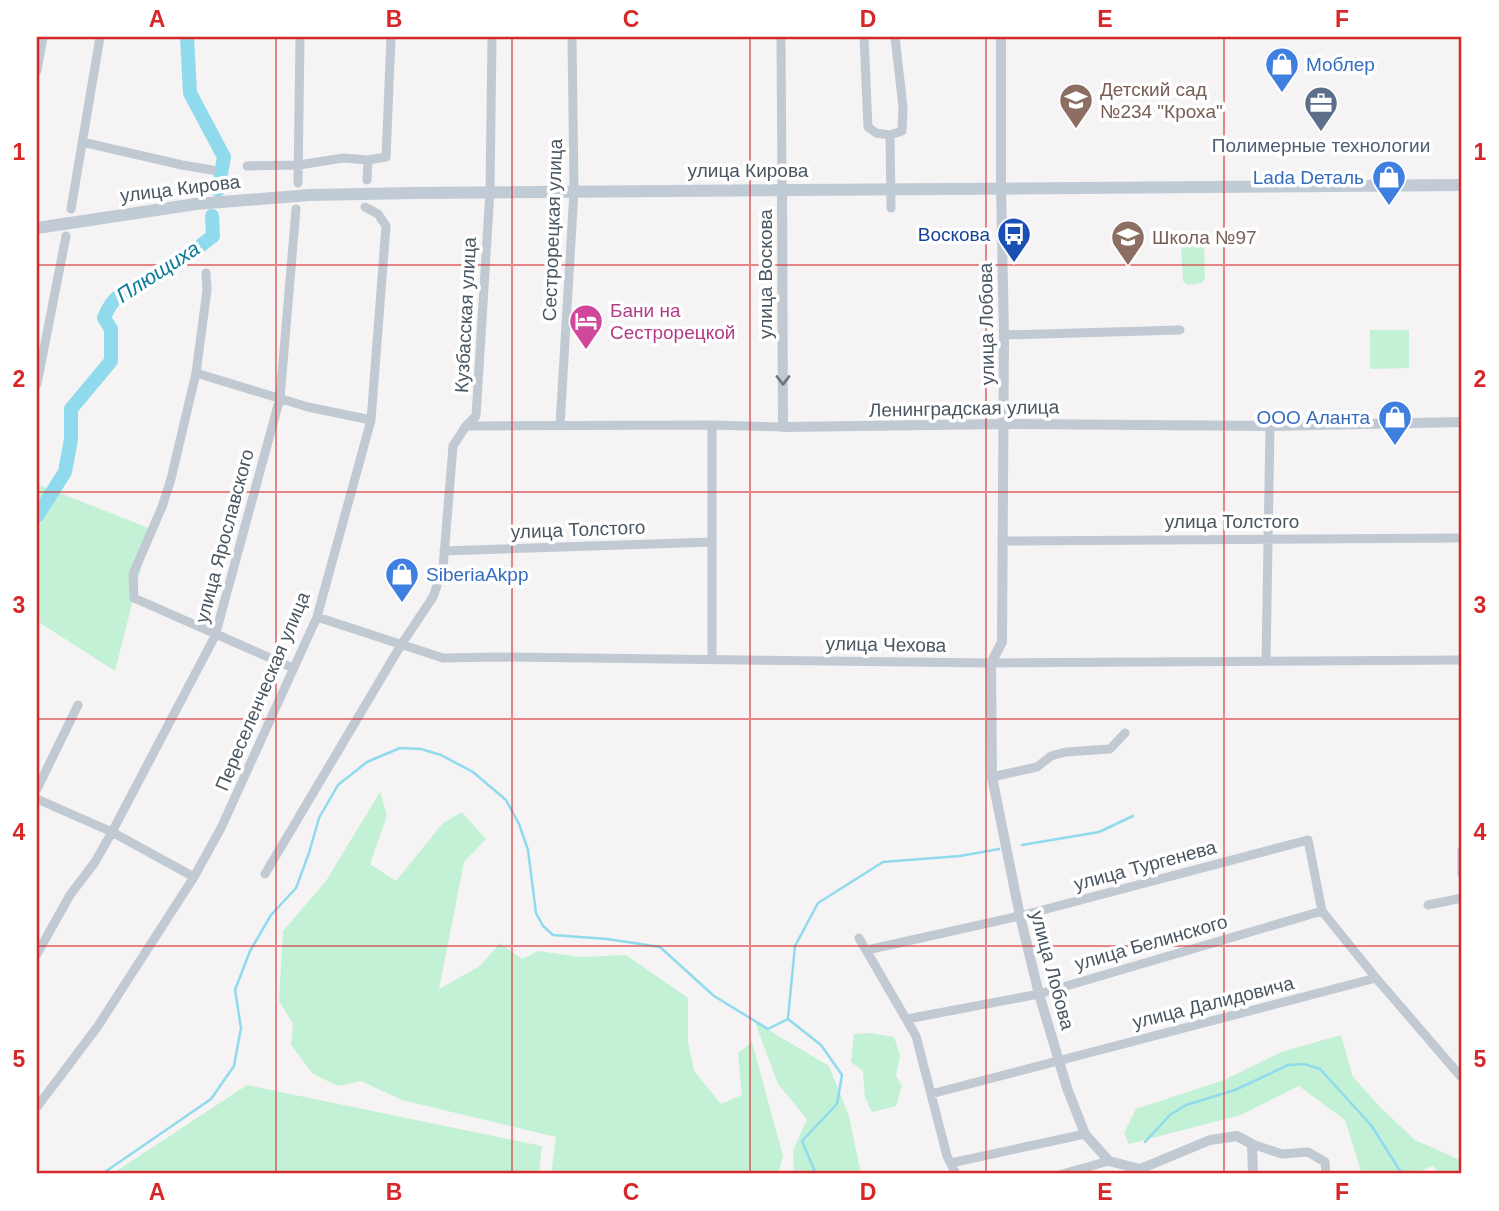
<svg xmlns="http://www.w3.org/2000/svg" width="1499" height="1211" font-family="Arial,sans-serif">
<rect width="100%" height="100%" fill="#f5f3f3"/>
<path fill="#c3f1d5" d="M1186 240H1199L1204 244 1205 279 1201 283 1187 285 1183 281 1181 245Z
M1370 330H1409V368L1370 369Z
M37 484 151 529 115 671 37 621Z
M380 792 387 816 370 864 396 881 443 823 462 812 486 839 464 862 439 989 480 966 500 943 522 959 538 951 581 957 626 955 688 998V1041L694 1071 721 1104 742 1095 738 1053 752 1042 783 1156 778 1174H551L556 1137 402 1100 361 1081 338 1086 313 1074 291 1045 293 1024 279 1001 283 931 326 881Z
M755 1022 829 1066 849 1116 861 1174H794L793 1151 807 1119 778 1084Z
M870 1033 894 1037 900 1055 896 1076 902 1086 896 1106 872 1112 865 1097 863 1071 851 1062 854 1034Z
M1341 1035 1353 1077 1381 1108 1415 1140 1462 1161V1174H1440L1433 1166 1413 1174H1362L1345 1120 1299 1086 1241 1115 1129 1144 1124 1133 1136 1109 1224 1080 1281 1052Z
M247 1085 542 1146 539 1174H112Z"/>
<g fill="none" stroke-linecap="round" stroke-linejoin="round">
<path stroke="#90daee" stroke-width="2.5" d="M1022 845 1099 832 1133 816
M788 1018 795 946 818 903 883 862 960 856 999 849
M1145 1142 1170 1115 1186 1105 1235 1090 1288 1065 1304 1064 1320 1069 1371 1125 1402 1174
M102 1174 211 1099 234 1066 241 1028 235 990 250 951 271 915 296 888 309 853 319 818 338 785 367 762 400 748 421 749 441 755 473 772 506 800 519 824 528 850 536 913 543 926 553 935 607 939 660 947 714 996 768 1029 788 1019 821 1045 842 1075 837 1104 802 1141 816 1174"/>
<path stroke="#90daee" stroke-width="14" d="M187 37 190 93 224 157 218 190
M37 516 65 472 71 439V409L111 361V329L104 318C115 289 133 289 158 275 178 265 196 249 213 236L212 216"/>
<path stroke="#c1cad2" stroke-width="9" d="M781 37 782 190
M864 37 868 127 876 133 890 135
M37 71 43 37
M82 142 182 165 212 170
M247 166 299 165 343 158 368 160
M367 180 368 160 386 157 391 37
M298 183 300 37
M891 208 890 135 902 131 903 107 895 37
M71 209 100 37
M206 273 207 290 196 373 171 479 162 507 133 574 134 598 293 668
M1004 335 1180 330
M196 373 308 407 371 420
M37 384 66 236
M560 425 574 191 572 37
M712 425V659
M466 426 712 425 783 427
M1002 541 1462 538
M444 551 712 542
M317 617 443 658 499 657 991 663 1462 660
M1266 661 1270 426
M992 777 1037 767 1051 756 1066 752 1110 749 1125 733
M37 789 78 705
M37 799 112 832 194 877
M1462 850V874
M265 874 401 645 433 597 443 568 453 446 466 426 476 416 490 191 492 37
M1428 905 1462 898
M859 938 916 1036 947 1156 956 1174
M867 950 1020 916 1308 840 1322 911 1376 978
M37 954 70 895 95 862 112 832 215 636 280 398 296 209
M907 1019 1039 994 1322 911
M931 1094 1376 978 1462 1078
M37 1107 98 1026 194 877 221 828 317 617 371 420 386 226 378 214 365 207
M1252 1144 1282 1154 1308 1152 1325 1162 1326 1174
M951 1163 1085 1134
M1062 1174 1109 1161"/>
<path stroke="#c1cad2" stroke-width="10" d="M1001 37V187L1004 335 1002 642 991 663 992 777 1020 916 1039 994 1067 1088 1085 1134 1109 1161 1140 1169 1210 1140 1237 1136 1252 1144 1253 1174
M782 190 783 427 1005 424 1270 426 1462 422"/>
<path stroke="#c1cbd6" stroke-width="12" d="M414 193 1462 185"/>
<path stroke="#c1cbd6" stroke-width="12" d="M37 228 196 204 310 195 414 193"/>
</g>
<defs><path id="oneway-chevron" d="M-2-3.5L2.5 0L-2 3.5" fill="none" stroke-width="1.6" stroke-linecap="round" stroke-linejoin="round" transform="scale(1.75)"/></defs>
<use stroke="#6e7983" href="#oneway-chevron" transform="translate(783 380) rotate(90)"/>
<path fill="none" stroke="#d62828" stroke-width="2" stroke-opacity="0.55" d="M276 37V1174M512 37V1174M750 37V1174M986 37V1174M1224 37V1174M37 265H1462M37 492H1462M37 719H1462M37 946H1462"/>
<defs>
<g id="shop-pin" transform="scale(1.75)"><path d="M0 17L-7.5 6A9.5 9.5 0 1 1 7.5 6Z" fill="#3f7fe0" stroke="#fff"/><path d="M-5-2.5h2.3a2.7 3.5 0 0 1 5.4 0H5L5.5 6h-11ZM-1.5-2.5h3a1.5 2.3 0 0 0-3 0Z" fill="#fff"/></g>
<g id="school-pin" transform="scale(1.75)"><path d="M0 17L-7.5 6A9.5 9.5 0 1 1 7.5 6Z" fill="#8d6e63" stroke="#fff"/><path d="M0-5L7-2L0 1L-7-2ZM-4 1L0 2.5L4 1V4Q0 6-4 4Z" fill="#fff"/></g>
<g id="office-pin" transform="scale(1.75)"><path d="M0 17L-7.5 6A9.5 9.5 0 1 1 7.5 6Z" fill="#5c6f8a" stroke="#fff"/><path d="M-6-3h4V-5.5h4V-3h4V5H-6ZM-1-4.5V-3h2v-1.5ZM-6 0V1H6V0Z" fill="#fff"/></g>
<g id="bus-pin" transform="scale(1.75)"><path d="M0 17L-7.5 6A9.5 9.5 0 1 1 7.5 6Z" fill="#1a4fb4" stroke="#fff"/><path d="M-5-6H5V4H4V6H2V4H-2V6H-4V4H-5ZM-3.5-4V0h7V-4ZM-3.5 1.2v1.5H-2V1.2ZM2 1.2v1.5H3.5V1.2Z" fill="#fff"/></g>
<g id="hotel-pin" transform="scale(1.75)"><path d="M0 17L-7.5 6A9.5 9.5 0 1 1 7.5 6Z" fill="#d1479c" stroke="#fff"/><path d="M-6-4.5h1.5V1H6V5H4.5V3h-9V5H-6ZM-4 0a1.8 1.8 0 1 1 3.6 0ZM.5 0V-2.5h3Q6-2.5 6 0Z" fill="#fff"/></g>
</defs>
<g fill-rule="evenodd">
<use href="#shop-pin" x="1282" y="64"/>
<use href="#school-pin" x="1076" y="100"/>
<use href="#office-pin" x="1321" y="103"/>
<use href="#shop-pin" x="1389" y="177"/>
<use href="#bus-pin" x="1014" y="234"/>
<use href="#school-pin" x="1128" y="237"/>
<use href="#hotel-pin" x="586" y="321"/>
<use href="#shop-pin" x="1395" y="417"/>
<use href="#shop-pin" x="402" y="574"/>
</g>
<g text-anchor="middle" stroke-width="7" stroke-linejoin="round" paint-order="stroke">
<g font-size="19" fill="#366cbe" stroke="#fff" text-anchor="start">
<text x="1306" y="71">Моблер</text>
<text x="1364" y="184" text-anchor="end">Lada Dеталь</text>
<text x="1370" y="424" text-anchor="end">ООО Аланта</text>
<text x="426" y="581">SiberiaAkpp</text>
</g>
<g font-size="19" fill="#785e54" stroke="#fff" text-anchor="start">
<text x="1100" y="96">Детский сад<tspan x="1100" dy="22">№234 "Кроха"</tspan></text>
<text x="1152" y="244">Школа №97</text>
</g>
<g font-size="19" fill="#4e5e75" stroke="#fff">
<text x="1321" y="152">Полимерные технологии</text>
</g>
<g font-size="19" fill="#4a5661" stroke="#fff">
<text x="748" y="177">улица Кирова</text>
<text transform="translate(180 188) rotate(-7)" y="7">улица Кирова</text>
<text transform="translate(552 230) rotate(-88)" y="7">Сестрорецкая улица</text>
<text transform="translate(765 274) rotate(-90)" y="7">улица Воскова</text>
<text transform="translate(465 315) rotate(-87)" y="7">Кузбасская улица</text>
<text transform="translate(986 324) rotate(-91)" y="7">улица Лобова</text>
<text transform="translate(964 408) rotate(-1)" y="7">Ленинградская улица</text>
<text x="1232" y="528">улица Толстого</text>
<text transform="translate(578 529) rotate(-2)" y="7">улица Толстого</text>
<text transform="translate(224 536) rotate(-75)" y="7">улица Ярославского</text>
<text transform="translate(886 644) rotate(1)" y="7">улица Чехова</text>
<text transform="translate(262 691) rotate(-67)" y="7">Переселенческая улица</text>
<text transform="translate(1145 865) rotate(-15)" y="7">улица Тургенева</text>
<text transform="translate(1151 942) rotate(-16)" y="7">улица Белинского</text>
<text transform="translate(1053 970) rotate(75)" y="7">улица Лобова</text>
<text transform="translate(1213 1002) rotate(-14)" y="7">улица Далидовича</text>
</g>
<g font-size="19" fill="#164399" stroke="#fff" text-anchor="end">
<text x="990" y="241">Воскова</text>
</g>
<g font-size="19" fill="#b23c85" stroke="#fff" text-anchor="start">
<text x="610" y="317">Бани на<tspan x="610" dy="22">Сестрорецкой</tspan></text>
</g>
<g font-size="21" font-style="italic" fill="#0c7c9b" stroke="#fff">
<text transform="translate(158 272) rotate(-33)" y="7">Плющиха</text>
</g>
</g>
<rect width="1499" height="1211" fill="none" stroke="#ffffff" stroke-width="77"/>
<rect x="38" y="38" width="1422" height="1134" fill="none" stroke="#d62828" stroke-width="2.5"/>
<g font-size="23" text-anchor="middle" font-weight="bold" fill="#d62828">
<text x="157" y="27">A</text>
<text x="394" y="27">B</text>
<text x="631" y="27">C</text>
<text x="868" y="27">D</text>
<text x="1105" y="27">E</text>
<text x="1342" y="27">F</text>
<text x="19" y="160">1</text>
<text x="1480" y="160">1</text>
<text x="19" y="387">2</text>
<text x="1480" y="387">2</text>
<text x="19" y="613">3</text>
<text x="1480" y="613">3</text>
<text x="19" y="840">4</text>
<text x="1480" y="840">4</text>
<text x="19" y="1067">5</text>
<text x="1480" y="1067">5</text>
<text x="157" y="1200">A</text>
<text x="394" y="1200">B</text>
<text x="631" y="1200">C</text>
<text x="868" y="1200">D</text>
<text x="1105" y="1200">E</text>
<text x="1342" y="1200">F</text>
</g>
</svg>
